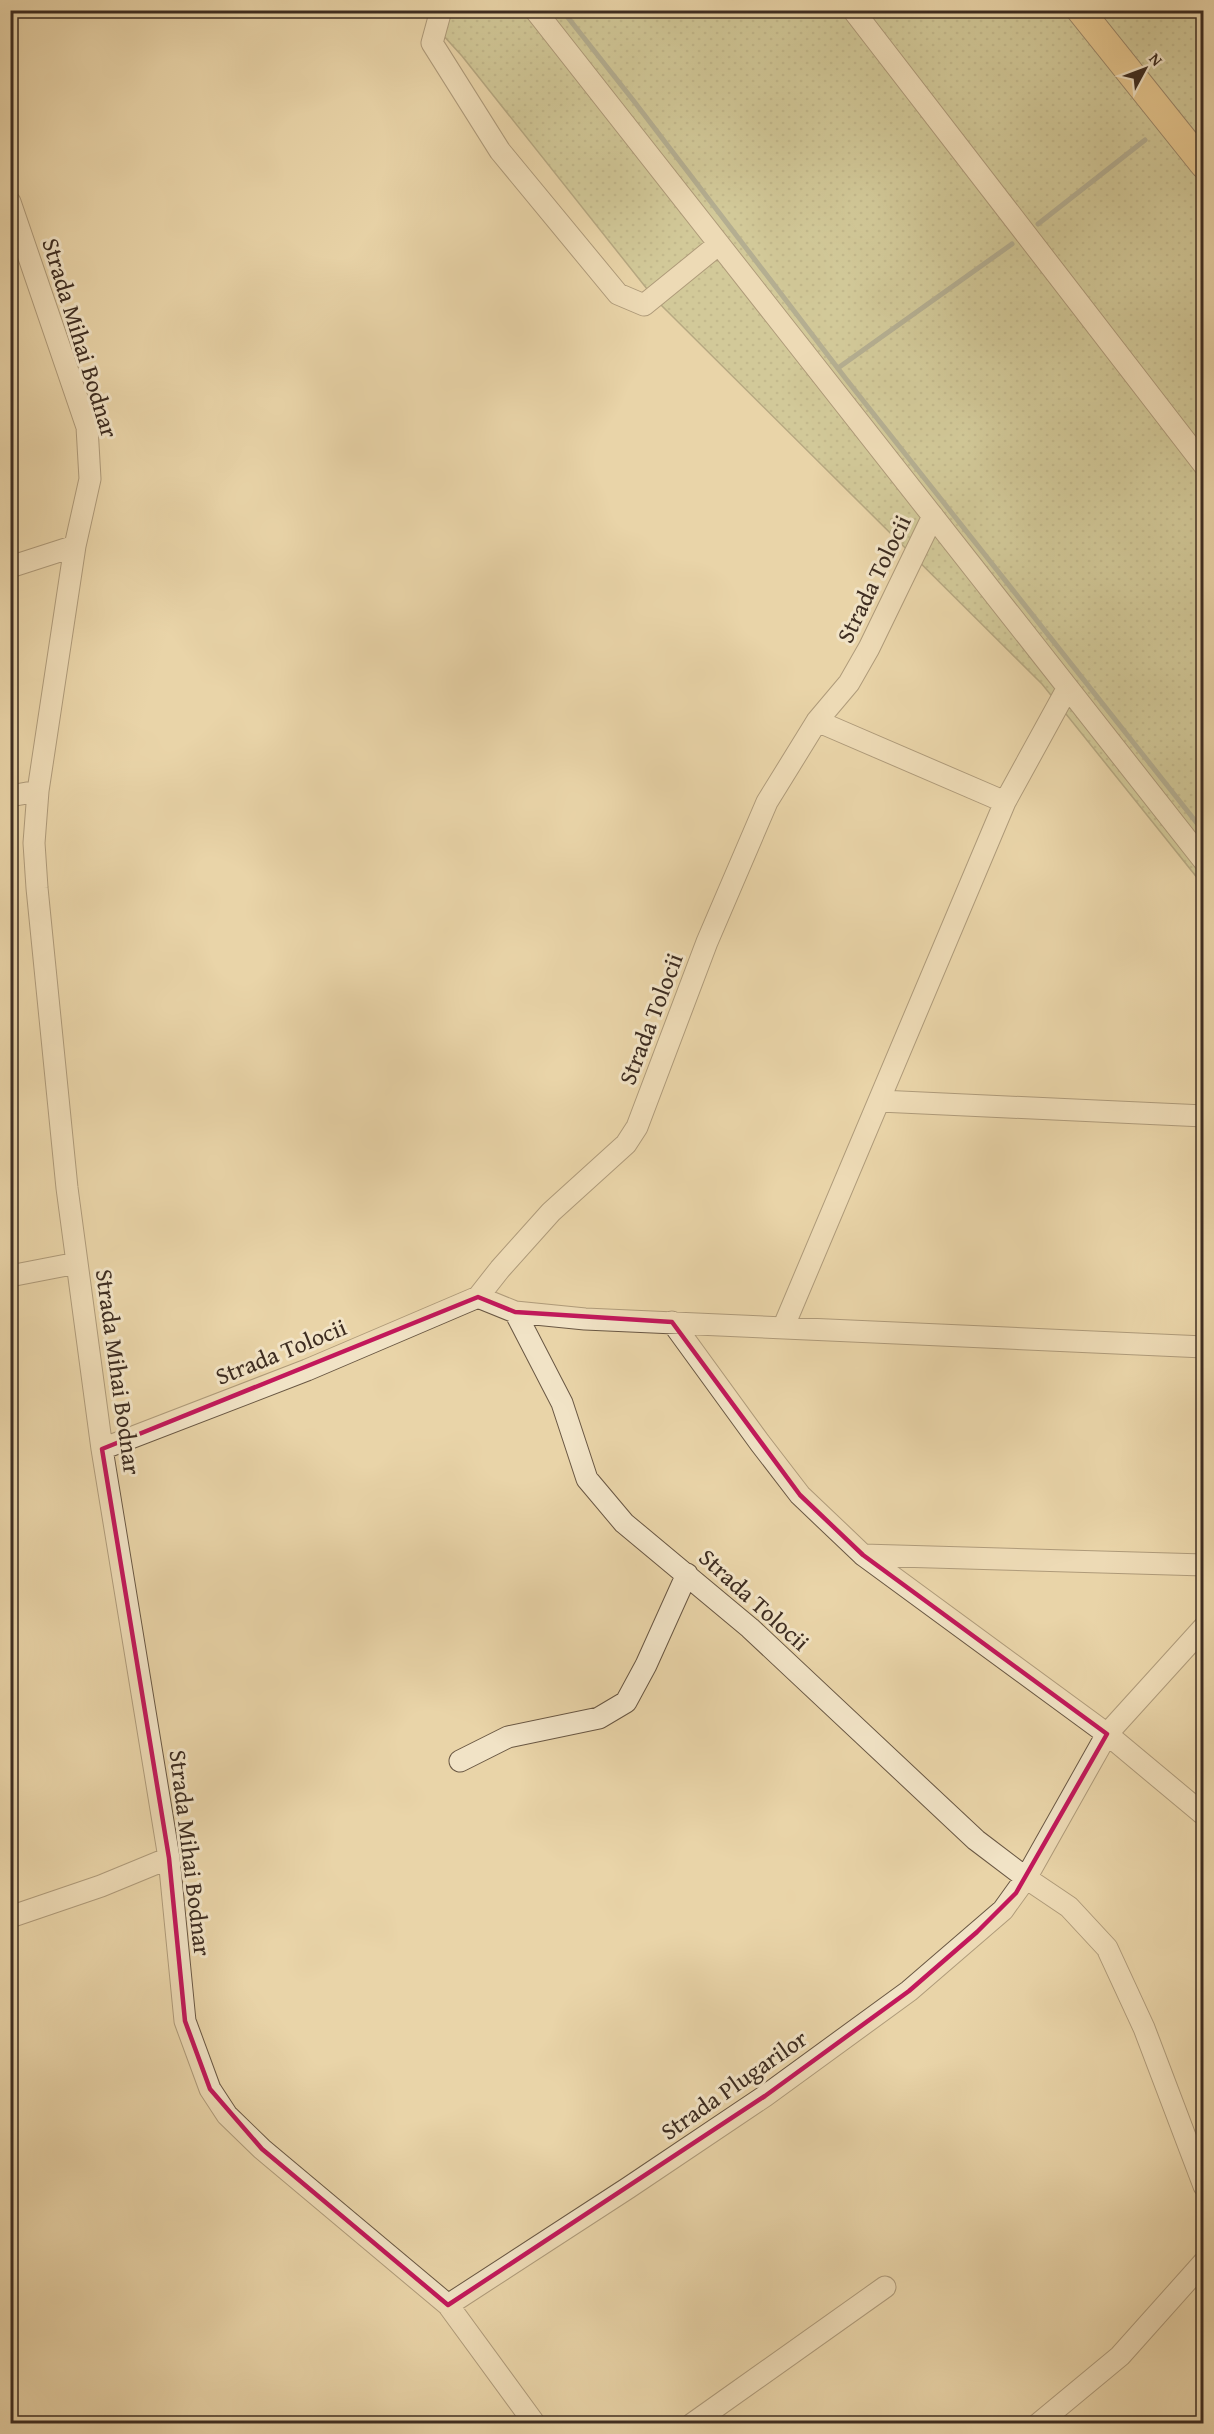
<svg xmlns="http://www.w3.org/2000/svg" width="1214" height="2434" font-family="'Gentium Book Plus',serif">
<defs>
<pattern id="grass-dots" width="8" height="8" patternUnits="userSpaceOnUse" patternTransform="scale(1.5)"><rect width="8" height="8" fill="#b7bd87"/><path d="M2 2h.1M6 6h.1" fill="none" stroke="#969a6e" stroke-width="1.8" stroke-linecap="round"/></pattern>
</defs>
<rect width="100%" height="100%" fill="#e9d4a8"/>
<filter id="stains"><feTurbulence type="fractalNoise" baseFrequency=".00333" numOctaves="4"/><feColorMatrix values="0 0 0 0 .2 0 0 0 0 .09 0 0 0 0 .02 0 0 0 .5 -.17"/></filter>
<radialGradient id="worn" r=".72"><stop offset=".6" stop-color="#630" stop-opacity="0"/><stop offset="1" stop-color="#630" stop-opacity=".3"/></radialGradient>
<path fill="url(#grass-dots)" stroke="#7a7554" stroke-width="1.5" d="M421 11H1203V885L1042 684 655 299 462 56Z"/>
<g fill="none" stroke-linecap="round" stroke-linejoin="round">
<path stroke="#748075" stroke-width="5" d="M562 10 633 100 846 379 1204 832
M1038 224 1145 140
M838 368 1012 244"/>
<g stroke="#695743" stroke-width="23">
<path id="minor" d="M441 10 432 43 500 151 618 294 644 305 719 244
M535 10 1204 861
M853 10 1204 465
M10 202 87 427 90 479 75 546 38 791 34 843 37 888 67 1188 102 1449 169 1858 185 2021 210 2089 227 2115 262 2149 448 2305 535 2424
M10 567 75 546
M817 721 1005 802
M10 796 38 791
M880 1101 1204 1116
M10 1276 77 1263
M478 1297 515 1312 585 1319 1204 1347
M515 1312 562 1403 587 1479 624 1523 750 1628 976 1840 1026 1878 1069 1907 1107 1948 1144 2028 1204 2186
M672 1322 760 1443 800 1495 863 1555 1107 1734 1204 1815
M783 1328 1005 802 1067 689
M102 1449 307 1370 478 1297 500 1269 551 1212 626 1144 637 1127 707 942 767 802 817 721 849 683 869 648 933 516
M863 1555 1204 1565
M460 1761 508 1737 599 1718 626 1702 646 1665 687 1574
M10 1917 101 1886 169 1858
M448 2305 628 2188 765 2096 909 1991 1003 1910 1026 1878 1107 1734 1204 1627
M692 2424 885 2287
M1038 2424 1120 2356 1204 2262"/>
</g>
<g stroke="#3e2d21" stroke-width="29">
<path id="major" d="M1080 10 1204 165"/>
</g>
<use href="#minor" stroke="#f1e3c6" stroke-width="21"/>
<use href="#major" stroke="#e4ba74" stroke-width="27"/>
</g>
<path d="M0 0H1214V2434H0ZM478 1297 515 1312 672 1322 800 1495 863 1555 1107 1734 1016 1893 977 1932 909 1991 765 2096 448 2305 262 2149 210 2089 185 2021 169 1858 102 1449Z" fill="#e9d4a8" fill-opacity=".55" fill-rule="evenodd"/>
<path fill="none" stroke="#c2185b" stroke-width="4.5" stroke-linejoin="round" d="M478 1297 515 1312 672 1322 800 1495 863 1555 1107 1734 1016 1893 977 1932 909 1991 765 2096 448 2305 262 2149 210 2089 185 2021 169 1858 102 1449Z"/>
<g text-anchor="middle" stroke-width="6" stroke-linejoin="round" paint-order="stroke">
<g font-size="24" fill="#3e2d21" stroke="#f1e3c6">
<text transform="translate(80 338) rotate(73)" y="8">Strada Mihai Bodnar</text>
<text transform="translate(874 579) rotate(-64)" y="8">Strada Tolocii</text>
<text transform="translate(651 1019) rotate(-69)" y="8">Strada Tolocii</text>
<text transform="translate(281 1352) rotate(-22)" y="8">Strada Tolocii</text>
<text transform="translate(118 1372) rotate(82)" y="8">Strada Mihai Bodnar</text>
<text transform="translate(754 1600) rotate(42)" y="8">Strada Tolocii</text>
<text transform="translate(190 1853) rotate(83)" y="8">Strada Mihai Bodnar</text>
<text transform="translate(734 2085) rotate(-35)" y="8">Strada Plugarilor</text>
</g>
</g>
<rect width="1214" height="2434" fill="none" stroke="#e9d4a8" stroke-width="36"/>
<rect x="12" y="12" width="1190" height="2410" fill="none" stroke="#3e2d21" stroke-width="3"/>
<rect x="18" y="18" width="1178" height="2398" fill="none" stroke="#3e2d21" stroke-width="1.5"/>
<g transform="translate(1145 69) rotate(49)" stroke="#f1e3c6" stroke-width="4.5" paint-order="stroke">
<path d="M0-4.5L10 22L0 15L-10 22Z" fill="#3e2d21"/>
<text y="-9" font-size="16" font-weight="bold" text-anchor="middle" fill="#3e2d21">N</text>
</g>
<rect width="100%" height="100%" filter="url(#stains)"/>
<rect width="100%" height="100%" fill="url(#worn)"/>
</svg>
